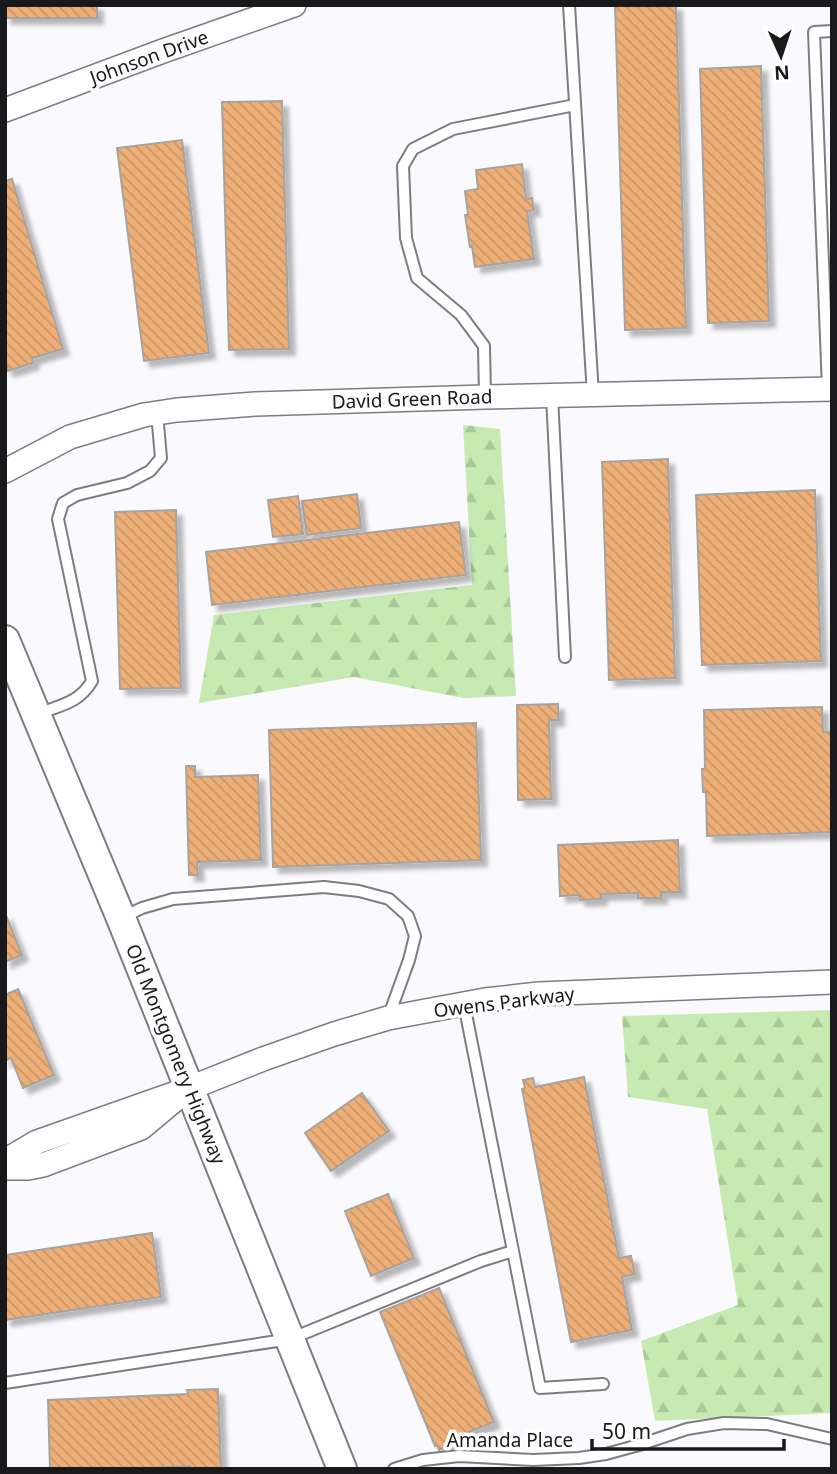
<svg xmlns="http://www.w3.org/2000/svg" width="837" height="1474" font-family="'Noto Sans',sans-serif">
<defs>
<pattern id="forest-firs" width="22" height="20" patternUnits="userSpaceOnUse" patternTransform="scale(1.75)"><rect width="22" height="20" fill="#c7eab2"/><path d="M5 1l3.5 6h-7zM16 11l3.5 6h-7z" fill="#aac898"/></pattern>
<pattern id="building-back-hatch" width="6" height="6" patternUnits="userSpaceOnUse" patternTransform="scale(1.75)"><rect width="6" height="6" fill="#edaf77"/><path d="M-1 5l2 2M0 0l6 6M5-1l2 2" fill="none" stroke="#cb9666"/></pattern>
<filter id="shadow"><feDropShadow dx="6" dy="6" stdDeviation="2" flood-color="#0004"/></filter>
</defs>
<rect width="100%" height="100%" fill="#fafafe"/>
<path fill="url(#forest-firs)" d="M463 425 500 429 516 696 463 698 354 677 199 703 214 615 472 585Z
M832 1010V1413L655 1421 641 1341 738 1305 707 1109 628 1097 622 1016Z"/>
<path fill="url(#building-back-hatch)" stroke="#a6a3a0" stroke-width="2" filter="url(#shadow)" d="M5 5H97V18H5Z
M615 5H676L686 328 625 330Z
M761 66 769 321 708 323 700 69Z
M282 101 289 349 229 350 222 102Z
M182 140 209 353 144 361 117 148Z
M522 164 526 199 532 198 534 210 527 211 534 259 475 267 472 246 470 247 465 215H468L465 191 478 189 476 170Z
M12 179 63 349 32 358 33 363 8 371 7 366 5 367V181Z
M668 459 675 678 609 680 602 462Z
M815 490 821 661 702 665 696 495Z
M357 494 361 528 307 535 302 501Z
M298 496 303 534 273 537 268 500Z
M176 510 181 688 120 689 115 512Z
M459 522 466 575 212 605 206 552Z
M558 704V720H549L551 799 518 800 517 705Z
M822 707 823 732H832V832L707 836 706 792H703L702 769H705L704 710Z
M476 723 481 860 273 867 269 730Z
M186 766H195V777L258 775 261 860 197 862 198 875H189Z
M678 840 680 892H661V898H638V893L601 894V899L580 900 579 895 560 896 558 845Z
M5 913 22 955 5 962Z
M18 989 54 1075 23 1088 11 1058 5 1061V995Z
M584 1077 619 1258 631 1256 635 1274 622 1277 632 1330 571 1342 522 1089 525 1088 523 1080 533 1078 535 1087Z
M362 1093 389 1131 331 1171 305 1133Z
M388 1194 414 1258 371 1276 345 1211Z
M152 1233 161 1297 5 1320V1255Z
M439 1288 494 1422 449 1440 451 1445 439 1450 437 1445 435 1446 380 1312Z
M218 1389 221 1469H190V1466L125 1469H50L48 1400 188 1394 187 1390Z"/>
<g fill="none" stroke-linecap="round" stroke-linejoin="round">
<g stroke="#7d7c80" stroke-width="14">
<path id="service" d="M569 5 593 395
M828 389 814 32 832 31
M552 396 565 657
M485 397 484 346 461 315 417 278 406 238 403 166 413 149 453 129 575 105
M38 714C61 705 79 703 92 681L58 519 63 503 77 495 127 483 150 471 161 458 157 413
M121 918 142 908 173 899 324 887 359 891 389 899 408 916 415 936 409 960 388 1018
M513 1251 540 1388 603 1384
M5 1383 290 1339 481 1261 513 1251 464 1004
M394 1469 423 1460 459 1456 533 1460 579 1458 606 1454 639 1445 687 1429 724 1423 767 1424 832 1439"/>
</g>
<g stroke="#7d7c80" stroke-width="26">
<path id="minor" d="M5 110 163 51 294 5
M5 471 70 437 144 415 177 410 255 404 485 397 832 389
M5 1161 37 1142 190 1088 263 1059 334 1034 388 1018 485 1000 539 994 832 982
M5 1168H28L43 1165 141 1128 177 1098"/>
</g>
<g stroke="#7d7c80" stroke-width="32">
<path id="tertiary" d="M5 640 121 918 342 1469"/>
</g>
<use href="#service" stroke="#fff" stroke-width="10"/>
<use href="#minor" stroke="#fff" stroke-width="23"/>
<use href="#tertiary" stroke="#fff" stroke-width="28"/>
</g>
<g text-anchor="middle" stroke-width="7" stroke-linejoin="round" paint-order="stroke">
<g font-size="19" fill="#19181a" stroke="#fff">
<text transform="translate(149 57) rotate(-20)" y="7">Johnson Drive</text>
<text transform="translate(412 399) rotate(-2)" y="7">David Green Road</text>
<text transform="translate(504 1002) rotate(-7)" y="7">Owens Parkway</text>
<text transform="translate(176 1054) rotate(68)" y="7">Old Montgomery Highway</text>
<text x="510" y="1447">Amanda Place</text>
</g>
</g>
<rect width="837" height="1474" fill="none" stroke="#19181a" stroke-width="14"/>
<g transform="translate(781 56) rotate(177)" stroke="#ffffff" stroke-width="5" paint-order="stroke">
<path d="M0-5L12 26L0 18L-12 26Z" fill="#19181a"/>
<text y="-10" font-size="19" font-weight="bold" text-anchor="middle" fill="#19181a">N</text>
</g>
<path d="M592 1439v10h192v-10" fill="none" stroke="#19181a" stroke-width="3.5"/>
<text x="602" y="1439" font-size="21" fill="#19181a" stroke="#ffffff" stroke-width="5" paint-order="stroke">50 m</text>
</svg>
